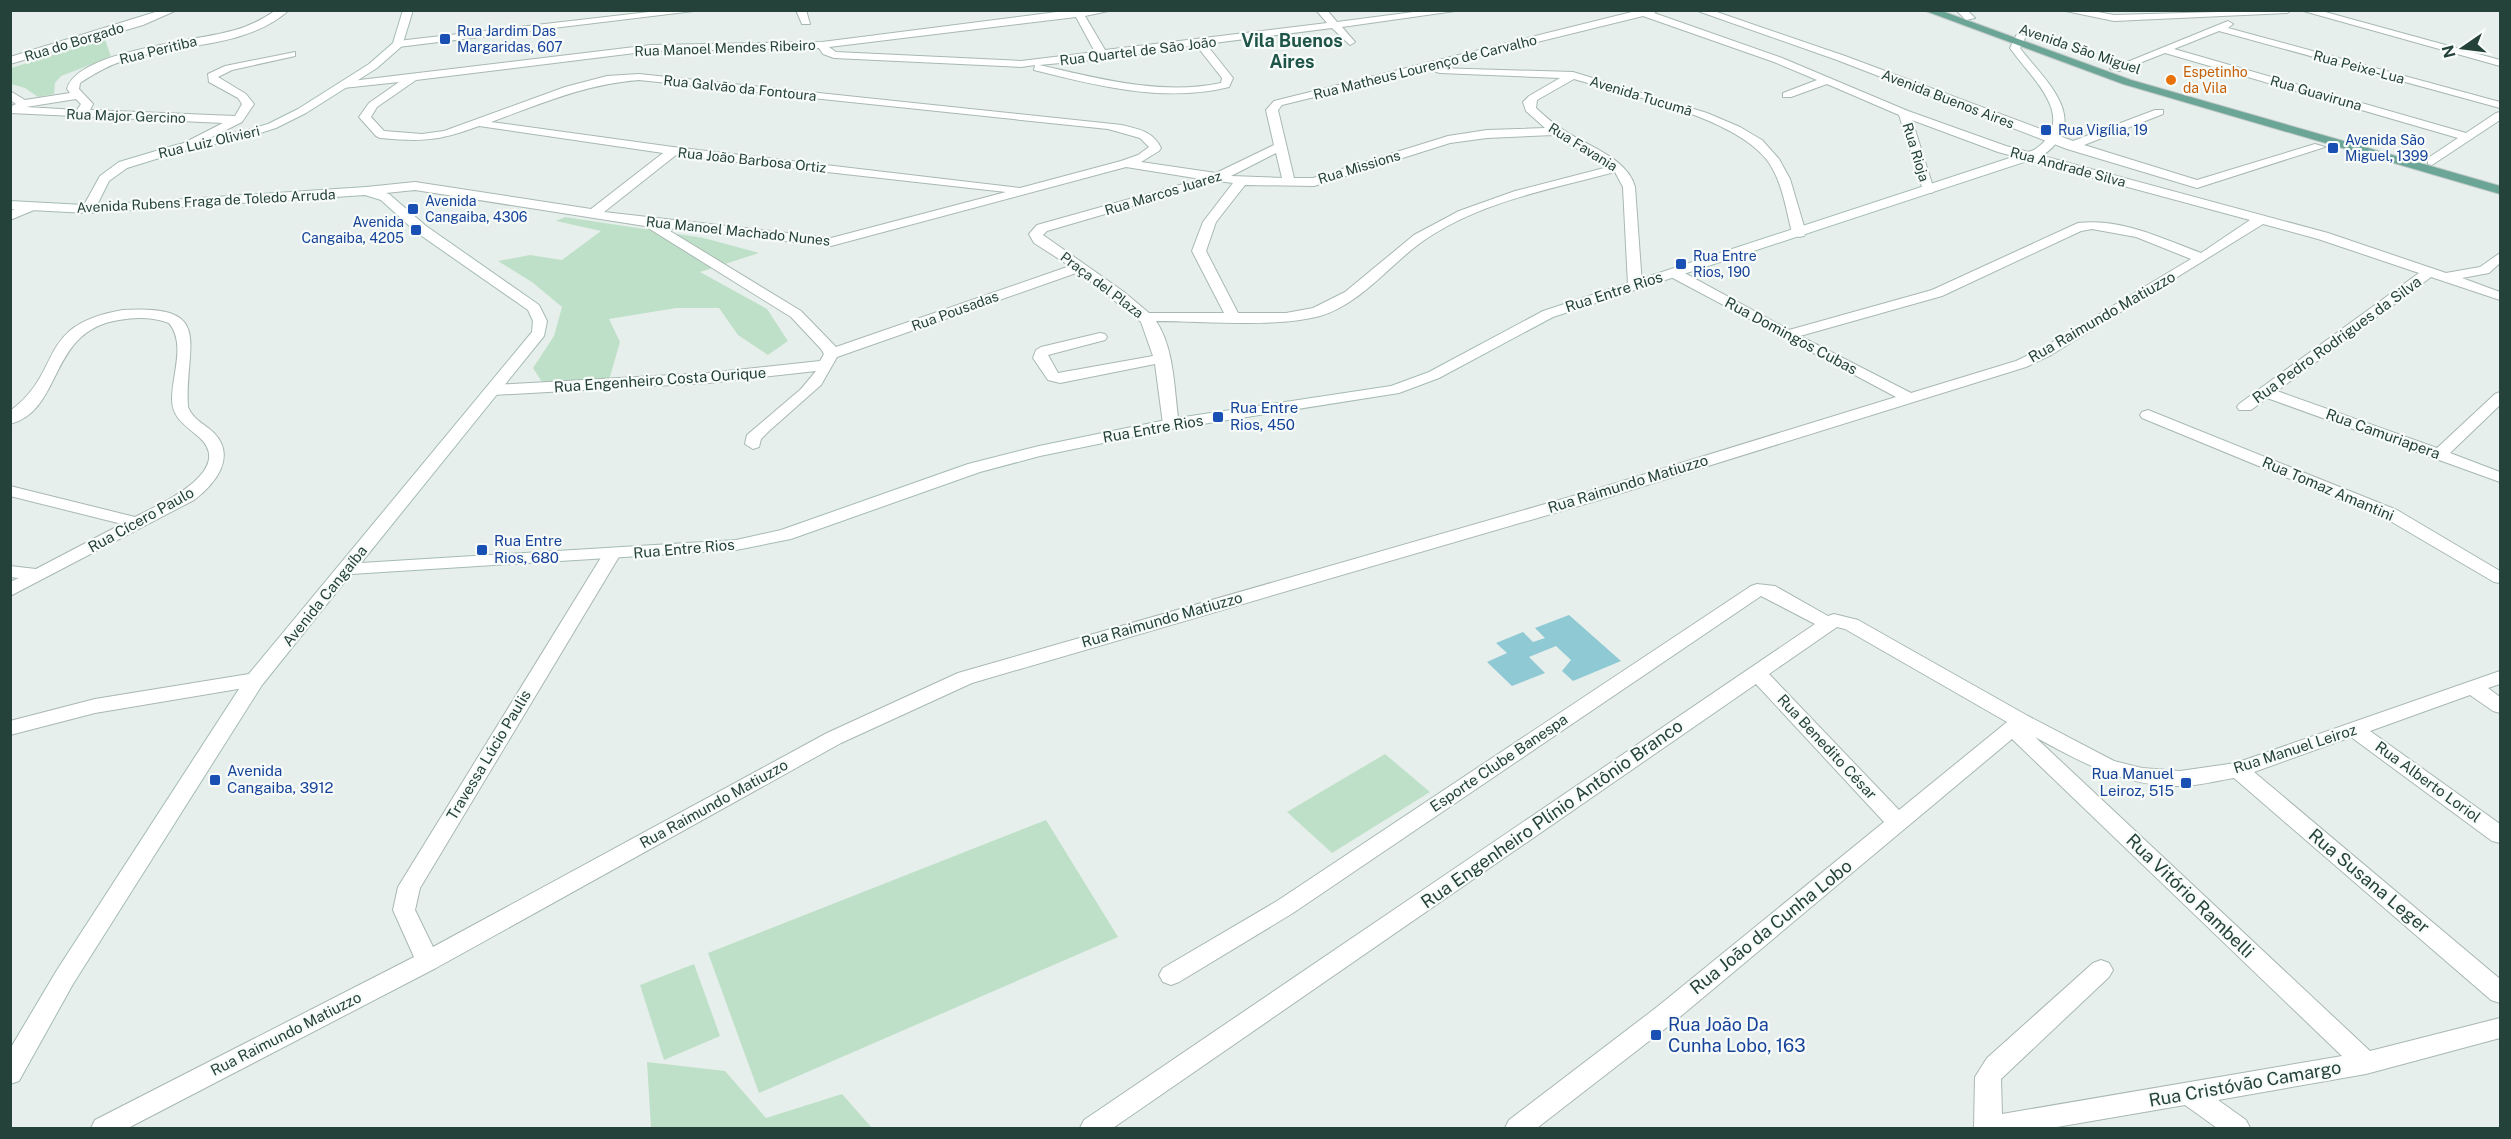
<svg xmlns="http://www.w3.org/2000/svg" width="2511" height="1139" font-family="'Public Sans',sans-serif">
<rect width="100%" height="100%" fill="#e6efeb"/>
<path fill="#bfe0c8" d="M105 39 111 57 61 76 55 83 54 94 38 97 25 88 11 84V68Z
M565 217 704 238 759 253 700 272 767 309 788 341 768 355 738 335 719 308H676L609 319 620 342 609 380 542 382 533 368 554 336 562 307 532 282 498 261 530 255 562 260 601 231 556 221Z
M1385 754 1430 792 1332 853 1287 812Z
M1046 820 1118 937 759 1093 708 953Z
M694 964 720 1036 664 1060 640 985Z
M647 1062 725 1071 766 1118 842 1094 872 1128H651Z"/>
<path fill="#8ec9d4" d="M1569 615 1621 661 1573 681 1562 671 1571 660 1556 646 1529 657 1545 673 1512 686 1487 662 1507 653 1496 643 1523 632 1533 642 1545 638 1535 628Z"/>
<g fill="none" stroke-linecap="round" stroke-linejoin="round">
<g stroke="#a8b8b2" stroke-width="2">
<path id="street" d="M162 10H177L143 25 10 64V57Z
M276 10H289C246 49 177 43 126 60 109 65 95 73 80 83L79 89 93 104 90 110 235 116 242 104 238 98 209 82 208 74 225 66 295 52V56L232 70 218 77 246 94 254 104 242 122 184 151 174 148 223 123 10 113V107L16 104 10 100V91L25 100 70 93 67 89C77 50 200 41 235 30 250 26 263 19 276 10ZM76 99 81 104 77 110 26 107Z
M666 10H702L398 47 393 44 398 41Z
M796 10H806L810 24H802Z
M1072 10H1113L1085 16 1105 50 1327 23 1316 10H1327L1337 22 1429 10H1462L1342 27 1355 42 1350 45 1332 28 1206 44 1233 78 1229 87C1165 103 1097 86 1034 70L1035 65 1021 67 834 58 823 54 819 48 651 51 416 80 377 107 371 117 384 131 422 134 444 131 565 87 607 76 639 74 1122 125C1138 129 1153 131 1161 148L1159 151 1141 162 1216 173 1274 145 1266 110 1274 101 1640 10H1659L1654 13 1782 58 1908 111 2006 146 2328 233 2446 273 2480 267 2500 253V263L2489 273 2462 278 2500 292V300L2431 277 2277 391 2437 448 2495 394 2500 392V405L2450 453 2500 472V482L2267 398 2251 410H2239L2237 407 2239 404 2419 273 2318 239 2263 224 2051 355 2026 367 1599 500 972 683 841 743 436 968 128 1128H91L95 1120 414 957 393 910 398 887 605 551 611 550 620 555 420 888 415 910 433 947 827 733 958 673 1587 492 1896 397 1669 276V270H1679L1789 330 1932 290 2078 223C2121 218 2161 238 2201 253L2250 220 1998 152 1912 120 1934 190 1932 193H1924L1899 115 1827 84 1791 97H1783V93L1817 80 1774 62 1643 16 1282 105 1278 110 1294 178H1313L1448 136 1487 130 1545 128 1526 111 1523 102 1529 96 1560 78 1440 73 1436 72V68L1573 72 1707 113 1740 127 1762 140 1779 159 1790 179 1806 233 1804 236 1799 237 1792 233C1786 209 1782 180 1767 160 1733 116 1627 95 1574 79L1537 100 1536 108C1544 115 1552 123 1562 129 1586 146 1627 157 1635 187L1642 285 1640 288 1635 289 1628 285 1623 187 1615 172C1551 189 1478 202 1423 241 1389 265 1361 304 1320 316 1276 328 1203 321 1156 321 1175 349 1174 392 1179 424L1177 427H1165L1163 424 1155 364 1060 383 1048 380 1033 358 1036 350 1041 347 1100 333 1105 334 1107 337 1105 340 1048 355 1058 373 1153 356 1141 322 1079 272 837 357 821 385 769 431 761 439 759 447 753 449 745 444 747 435 801 389 816 371 708 383 493 395 485 390 493 385 708 373 820 361 824 354 821 349 791 317 645 226 415 190 366 195 360 191 366 187 415 182 591 209 663 153 479 126C439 141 422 142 380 138L376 136 359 117 369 103 399 82 343 88 337 85 343 82 651 45 822 42ZM1076 17 1095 52 1021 61 836 52 829 47ZM1196 45 1222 78 1221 83C1161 96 1097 78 1039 65L1103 59ZM639 80 1108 129 1140 138 1149 147 1138 155 1121 161 1020 188 673 147 491 122C540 104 586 84 639 80ZM1554 135 1608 167 1515 191 1459 211 1414 235 1345 292 1313 308 1286 313H1238L1206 251 1216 222 1245 185 1314 186 1450 143 1487 138ZM1276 153 1282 178 1231 176ZM676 155 1006 192 831 238 604 212ZM1126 167 1201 179 1037 225 1029 234 1034 243 1070 266 836 347 801 311 665 228 831 246ZM1218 181 1233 183 1203 222 1192 251 1224 313H1149L1124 292 1043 235 1047 231ZM2092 229 2136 237 2191 259 2041 349 2016 361 1911 393 1800 336 1942 296 2081 231Z
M1695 10H1711L1845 56 2073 141 2155 110H2163V114L2084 145 2197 180 2315 144 2325 147 2197 188 2067 149 1837 60Z
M1956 10H1967L1975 18 1966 20Z
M2061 10H2087L2114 15 2292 10 2287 13 2114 21Z
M2300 10H2318L2500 60V66Z
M2228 21 2233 24 2228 28 2500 102V108L2219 31 2174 49 2466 133 2496 113 2500 112V120L2432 165 2428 164V158L2458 138 2165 53 2119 71 2110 69Z
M29 203 34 204V210L10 220V211Z
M123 310C217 304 184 345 188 407 193 420 205 424 214 433 237 457 215 484 194 500L10 596V582L19 578 10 577V566L36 569 122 524 10 496V486L135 517C156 506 236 472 200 438 187 426 172 419 172 399 172 374 186 344 169 323 153 317 136 317 119 320 47 331 64 410 10 424V411C65 371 34 325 123 310Z
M2148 410 2397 510 2500 571V583L2494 582 2385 518 2142 418 2140 415 2142 412Z
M1757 584 1775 586 1828 616 1834 614 1858 620 2028 716 2114 761 2142 768 2180 771 2236 763 2500 671V684L2488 688 2500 697V713L2493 711 2470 695 2370 731 2500 824V843L2492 841 2351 737 2254 772 2500 979V1003L2491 1000 2234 778C2216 781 2197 786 2179 786 2125 787 2081 762 2035 737L2370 1051 2500 1018V1038L2366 1074 2218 1100 2246 1120 2250 1128H2217L2185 1105 2051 1128H1974L1975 1077 1987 1058 2093 963 2101 960 2109 963 2113 970 2109 977 2001 1079 2002 1114 2342 1056 2012 739 1675 1021 1537 1128H1505L1509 1120 1657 1007 1884 822 1756 684 1113 1128H1080L1084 1120 1815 624 1761 596 1293 913 1179 982 1171 985 1163 982 1159 975 1163 968 1277 901 1751 586ZM1837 627 1845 629 2007 722 1899 810 1769 674Z
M255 673 262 675 265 680 262 685 95 713 10 735V721L95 699Z"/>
</g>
<g stroke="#a4bbb3" stroke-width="2">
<path id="secondary" d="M403 10H413L402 46 377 68 306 113 276 128 251 136 182 151 127 168 109 181 97 205 366 187 389 194 426 226 539 305 547 321 544 336 361 563 736 540 781 530 968 464 1039 446 1171 419 1391 386 1429 372 1543 311 2034 150C2081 119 2030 77 2010 48L2017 34 2026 36 2020 48C2043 79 2094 120 2042 156L1553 317 1439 378 1399 393 1171 429 1040 456 980 472 791 539 736 550 351 574 262 685 73 984 19 1081 10 1084V1049L57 970 248 675 532 332 533 321 528 310 416 232 381 200 365 195 88 213 10 209V201L84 205 100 176 119 162 176 145 244 131 268 124 298 109 369 64 393 43Z"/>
</g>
<g stroke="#c2cac8" stroke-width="2">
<path id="primary" d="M1923 10H1939L2131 80 2500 186V194L2123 84Z"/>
</g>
<use href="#street" fill="#fff" fill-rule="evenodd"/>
<use href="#secondary" fill="#fff" fill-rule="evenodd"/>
<use href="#primary" fill="#6aa596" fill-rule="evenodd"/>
</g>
<g fill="#1a4fb4" stroke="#f7fbf9" stroke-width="2">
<rect x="439" y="33" width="12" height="12" rx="3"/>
<rect x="2040" y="124" width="12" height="12" rx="3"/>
<rect x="2327" y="142" width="12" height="12" rx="3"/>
<rect x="407" y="203" width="12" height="12" rx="3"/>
<rect x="410" y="224" width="12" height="12" rx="3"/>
<rect x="1675" y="258" width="12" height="12" rx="3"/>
<rect x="1212" y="411" width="12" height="12" rx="3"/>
<rect x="476" y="544" width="12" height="12" rx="3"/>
<rect x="209" y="774" width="12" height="12" rx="3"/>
<rect x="2180" y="777" width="12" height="12" rx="3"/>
<rect x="1650" y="1029" width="12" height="12" rx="3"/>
</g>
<circle fill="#e8710a" stroke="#f7fbf9" stroke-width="2" cx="2171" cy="80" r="6"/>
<g text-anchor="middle" stroke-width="4.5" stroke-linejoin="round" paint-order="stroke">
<g font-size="14" fill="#164399" stroke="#f7fbf9" text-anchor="start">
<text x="457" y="36">Rua Jardim Das<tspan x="457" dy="16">Margaridas, 607</tspan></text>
<text x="2058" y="135">Rua Vigília, 19</text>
<text x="2345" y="145">Avenida São<tspan x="2345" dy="16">Miguel, 1399</tspan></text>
<text x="425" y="206">Avenida<tspan x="425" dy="16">Cangaiba, 4306</tspan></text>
<text x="404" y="227" text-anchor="end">Avenida<tspan x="404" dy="16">Cangaiba, 4205</tspan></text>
<text x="1693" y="261">Rua Entre<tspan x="1693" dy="16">Rios, 190</tspan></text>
</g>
<g font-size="14" fill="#24423a" stroke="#f7fbf9">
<text transform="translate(74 42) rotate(-17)" y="5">Rua do Borgado</text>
<text transform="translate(725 48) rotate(-2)" y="5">Rua Manoel Mendes Ribeiro</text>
<text transform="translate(2080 49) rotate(19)" y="5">Avenida São Miguel</text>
<text transform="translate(158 50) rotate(-14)" y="5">Rua Peritiba</text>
<text transform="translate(1138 51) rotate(-7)" y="5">Rua Quartel de São João</text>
<text transform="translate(1425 67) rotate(-14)" y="5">Rua Matheus Lourenço de Carvalho</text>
<text transform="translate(2359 67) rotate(15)" y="5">Rua Peixe-Lua</text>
<text transform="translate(740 88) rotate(6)" y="5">Rua Galvão da Fontoura</text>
<text transform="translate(2316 93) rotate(16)" y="5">Rua Guaviruna</text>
<text transform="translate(1641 96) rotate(17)" y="5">Avenida Tucumã</text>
<text transform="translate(1948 99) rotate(21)" y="5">Avenida Buenos Aires</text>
<text transform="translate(126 116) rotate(2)" y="5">Rua Major Gercino</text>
<text transform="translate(209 142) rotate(-13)" y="5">Rua Luiz Olivieri</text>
<text transform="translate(1583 147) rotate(32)" y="5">Rua Favania</text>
<text transform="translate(1916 152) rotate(73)" y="5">Rua Rioja</text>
<text transform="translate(752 160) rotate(6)" y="5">Rua João Barbosa Ortiz</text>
<text transform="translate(1359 167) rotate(-17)" y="5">Rua Missions</text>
<text transform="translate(2068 167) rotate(15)" y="5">Rua Andrade Silva</text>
<text transform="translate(1163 193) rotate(-17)" y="5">Rua Marcos Juarez</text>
<text transform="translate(206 201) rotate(-3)" y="5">Avenida Rubens Fraga de Toledo Arruda</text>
<text transform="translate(738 231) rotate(6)" y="5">Rua Manoel Machado Nunes</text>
<text transform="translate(1102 285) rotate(37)" y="5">Praça del Plaza</text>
<text transform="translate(955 311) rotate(-20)" y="5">Rua Pousadas</text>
</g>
<g font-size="14" fill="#c56008" stroke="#f7fbf9" text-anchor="start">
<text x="2183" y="77">Espetinho<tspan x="2183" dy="16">da Vila</tspan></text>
</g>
<g font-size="15" fill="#24423a" stroke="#f7fbf9">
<text transform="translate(1614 292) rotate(-18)" y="5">Rua Entre Rios</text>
<text transform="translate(2102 317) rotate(-30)" y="5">Rua Raimundo Matiuzzo</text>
<text transform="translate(1791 336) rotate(28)" y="5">Rua Domingos Cubas</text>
<text transform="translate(2337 340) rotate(-36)" y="5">Rua Pedro Rodrigues da Silva</text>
<text transform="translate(660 380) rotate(-4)" y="5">Rua Engenheiro Costa Ourique</text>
<text transform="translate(1153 429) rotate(-10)" y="5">Rua Entre Rios</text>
<text transform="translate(2383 434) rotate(20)" y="5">Rua Camuriapera</text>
<text transform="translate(1628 484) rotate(-17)" y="5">Rua Raimundo Matiuzzo</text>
<text transform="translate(2328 489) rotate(23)" y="5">Rua Tomaz Amantini</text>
<text transform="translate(141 520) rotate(-29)" y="5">Rua Cícero Paulo</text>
<text transform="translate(684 549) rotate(-5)" y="5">Rua Entre Rios</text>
<text transform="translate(325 596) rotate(-51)" y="5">Avenida Cangaíba</text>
<text transform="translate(1162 620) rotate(-16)" y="5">Rua Raimundo Matiuzzo</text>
<text transform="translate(1827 747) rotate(47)" y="5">Rua Benedito César</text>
<text transform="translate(2295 749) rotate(-18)" y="5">Rua Manuel Leiroz</text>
<text transform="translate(489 755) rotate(-59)" y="5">Travessa Lúcio Paulis</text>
<text transform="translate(1499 763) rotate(-34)" y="5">Esporte Clube Banespa</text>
<text transform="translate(2428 782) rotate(36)" y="5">Rua Alberto Loriol</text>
<text transform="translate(714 804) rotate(-29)" y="5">Rua Raimundo Matiuzzo</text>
<text transform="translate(286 1034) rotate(-27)" y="5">Rua Raimundo Matiuzzo</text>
</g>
<g font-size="15" fill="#164399" stroke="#f7fbf9" text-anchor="start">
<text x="1230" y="413">Rua Entre<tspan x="1230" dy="17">Rios, 450</tspan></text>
<text x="494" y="546">Rua Entre<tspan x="494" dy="17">Rios, 680</tspan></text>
<text x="227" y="776">Avenida<tspan x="227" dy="17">Cangaiba, 3912</tspan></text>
<text x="2174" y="779" text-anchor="end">Rua Manuel<tspan x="2174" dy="17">Leiroz, 515</tspan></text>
</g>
<g font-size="18" font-weight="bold" fill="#1f5548" stroke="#f7fbf9">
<text x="1292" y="47">Vila Buenos<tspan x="1292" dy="21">Aires</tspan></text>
</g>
<g font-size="18" fill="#24423a" stroke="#f7fbf9">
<text transform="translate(1552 814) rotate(-35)" y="6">Rua Engenheiro Plínio Antônio Branco</text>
<text transform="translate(2369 881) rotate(40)" y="6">Rua Susana Leger</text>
<text transform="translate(2190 896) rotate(44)" y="6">Rua Vitório Rambelli</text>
<text transform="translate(1771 927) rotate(-39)" y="6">Rua João da Cunha Lobo</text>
<text transform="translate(2245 1084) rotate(-10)" y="6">Rua Cristóvão Camargo</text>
</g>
<g font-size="18" fill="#164399" stroke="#f7fbf9" text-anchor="start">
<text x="1668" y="1031">Rua João Da<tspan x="1668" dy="21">Cunha Lobo, 163</tspan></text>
</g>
</g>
<rect width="2511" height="1139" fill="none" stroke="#24423a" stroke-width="24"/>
<g transform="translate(2463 48) rotate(256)" stroke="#f7fbf9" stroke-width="4.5" paint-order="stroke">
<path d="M0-4.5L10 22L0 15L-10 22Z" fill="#24423a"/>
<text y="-9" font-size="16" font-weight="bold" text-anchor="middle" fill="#24423a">N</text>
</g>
</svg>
